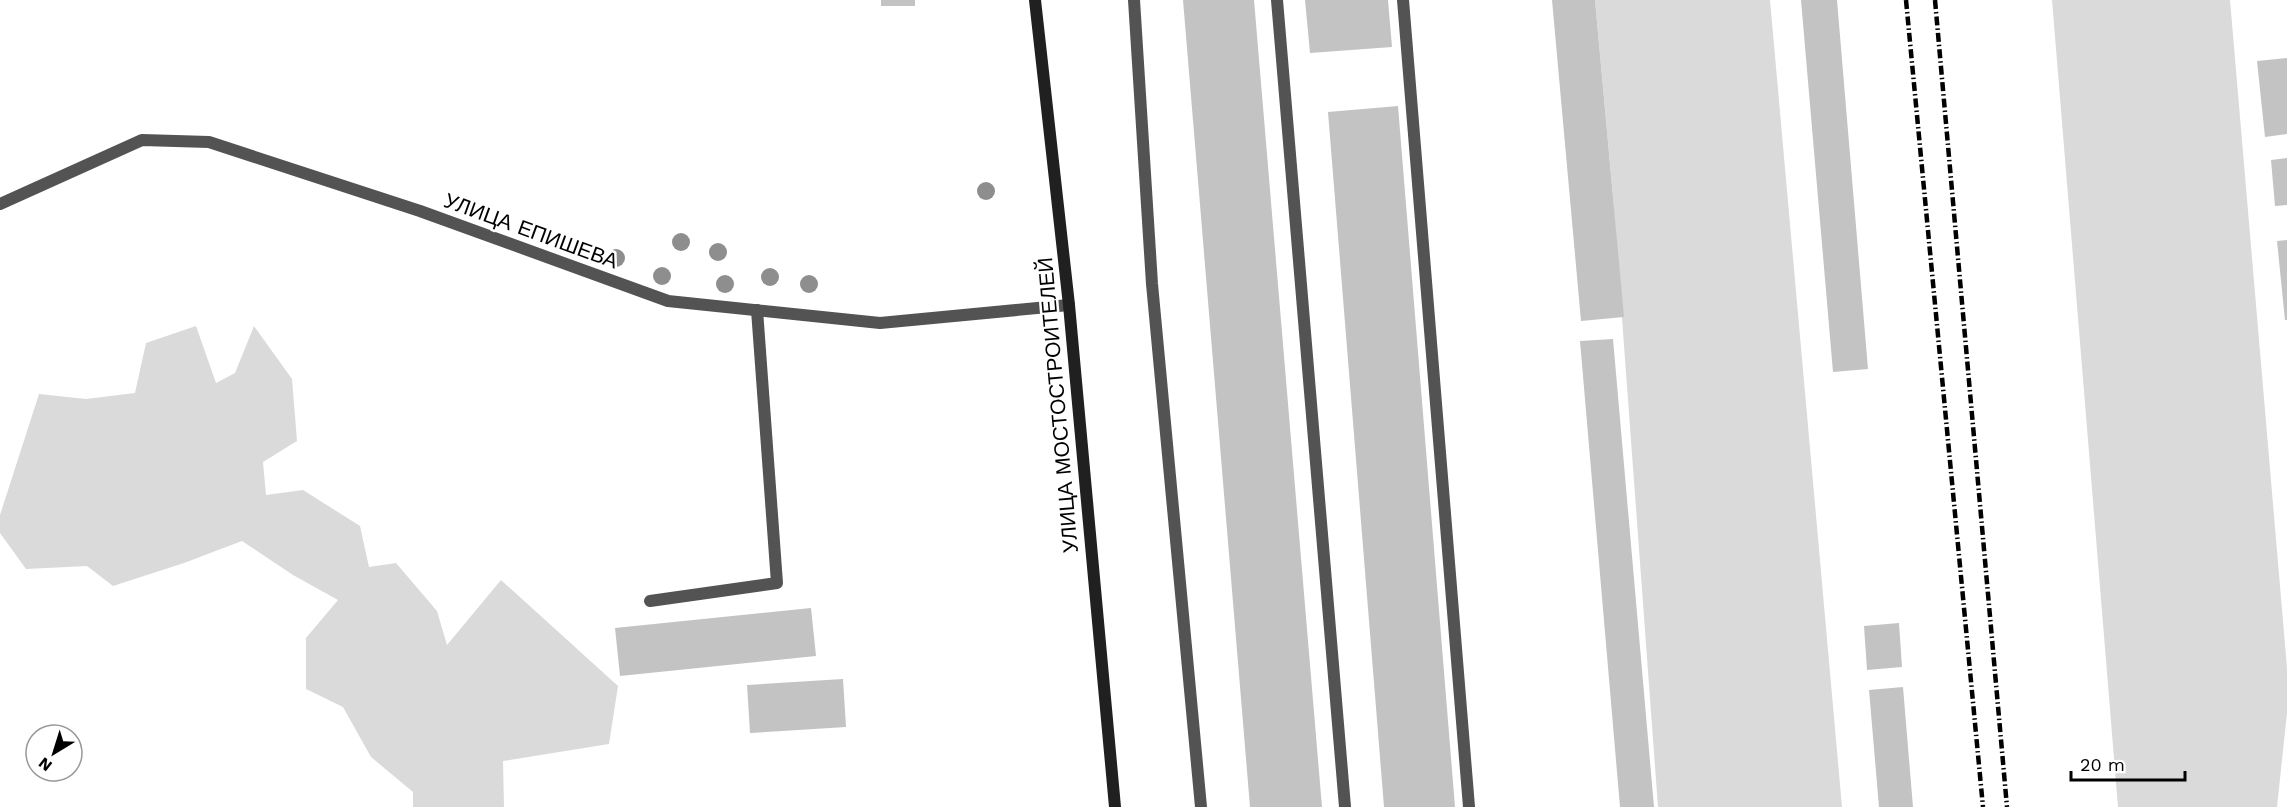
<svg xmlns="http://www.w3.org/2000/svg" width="2287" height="807" font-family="'Work Sans',sans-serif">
<rect width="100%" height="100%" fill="#fff"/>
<path fill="#dadada" d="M1595 0H1770L1842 807H1658L1613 196Z
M2052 0H2230L2287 668V713L2277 807H2118Z
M196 326 216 383 235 373 254 326 292 379 297 441 263 462 266 495 303 490 360 526 369 567 396 563 437 611 447 645 501 580 618 686 609 744 503 761 504 807H413V792L371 757 343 707 306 689V638L338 600 293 575 242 541 184 563 113 586 87 566 26 569 0 533V515L39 394 86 399 135 393 146 343Z"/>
<path fill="#c3c3c3" d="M881 0H915V6H881Z
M1183 0H1254L1322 807H1250Z
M1305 0H1388L1392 47 1310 53Z
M1552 0H1595L1624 317 1581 321Z
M1801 0H1837L1868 369 1833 372Z
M2287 58V134L2265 137 2257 61Z
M1398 106 1455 807H1384L1328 112Z
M2287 158V205L2275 206 2271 160Z
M2287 240V320H2285L2277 241Z
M1613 339 1654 807H1620L1580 341Z
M811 608 816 656 620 676 615 628Z
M1899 623 1902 667 1867 670 1864 626Z
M843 679 846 727 750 733 747 685Z
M1903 687 1913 807H1879L1869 690Z"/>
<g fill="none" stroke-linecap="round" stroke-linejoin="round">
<path stroke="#535353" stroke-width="12" d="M1134 0 1152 284 1201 807
M1277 0 1345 807
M1403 0 1469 807
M650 601 777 583 757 310"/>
<path stroke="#535353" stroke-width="12" d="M0 204 142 140 209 142 420 211 668 301 880 323 1069 305"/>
<path stroke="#202020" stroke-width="12" d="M1035 0 1069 305 1115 807"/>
<path stroke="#000" stroke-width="4.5" stroke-dasharray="9 3 1.5 3" stroke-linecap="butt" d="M1906 0 1983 807
M1935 0 2007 807"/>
</g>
<g fill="#8e8e8e">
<circle cx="986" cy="191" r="9"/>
<circle cx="681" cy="242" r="9"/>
<circle cx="718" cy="252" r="9"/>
<circle cx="616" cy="258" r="9"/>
<circle cx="662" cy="276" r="9"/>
<circle cx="770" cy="277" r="9"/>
<circle cx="725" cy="284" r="9"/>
<circle cx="809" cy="284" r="9"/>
</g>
<g text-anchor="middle" stroke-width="5" stroke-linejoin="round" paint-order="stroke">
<g font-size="21" fill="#000" stroke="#fff">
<text transform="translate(531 231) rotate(20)" y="7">УЛИЦА ЕПИШЕВА</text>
<text transform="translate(1058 405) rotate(-95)" y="7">УЛИЦА МОСТОСТРОИТЕЛЕЙ</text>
</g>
</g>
<g transform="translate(54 753) rotate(218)"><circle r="28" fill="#ffffff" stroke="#999999" stroke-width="1.5"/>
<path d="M0-4.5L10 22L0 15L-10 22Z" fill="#000000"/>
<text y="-9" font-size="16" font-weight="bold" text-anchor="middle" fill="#000000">N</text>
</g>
<path d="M2071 771v9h114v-9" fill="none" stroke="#000000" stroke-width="3"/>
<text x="2080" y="771" font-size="18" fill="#000000" stroke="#ffffff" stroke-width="4.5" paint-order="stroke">20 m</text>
</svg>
